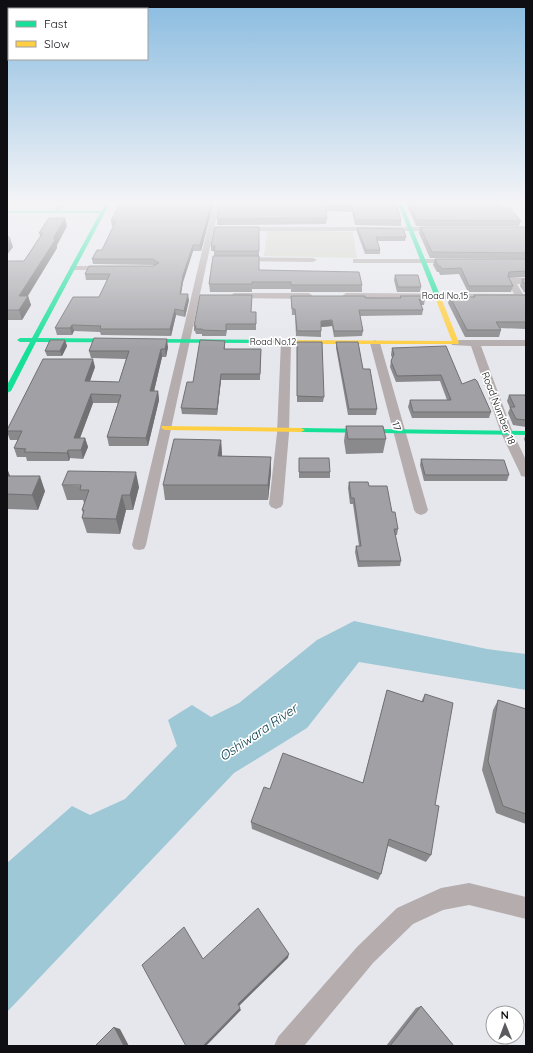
<svg xmlns="http://www.w3.org/2000/svg" width="533" height="1053" font-family="Quicksand,sans-serif">
<rect width="100%" height="100%" fill="#e6e7ed"/>
<path fill="#d2d4c6" d="M267 230 353 232 357 258 264 256Z"/>
<path fill="#9ec8d5" d="M354 621 487 649 526 654V690L359 662 307 728 234 773 7 1012V863L72 806 90 815 125 799 177 746 168 720 192 705 211 717 239 703 317 640Z"/>
<g fill="none" stroke-linecap="round" stroke-linejoin="round">
<path fill="#b4acad" fill-rule="evenodd" d="M61 201H67L59 213H55L53 212Z
M214 201H220L146 545 144 549 139 550 134 549 132 545Z
M238 227H438L442 229 438 231H238Z
M237 257 313 258 317 260 313 262 240 261 236 259Z
M353 259H453L457 261 453 263H353Z
M71 266H105L109 268 105 270H74L70 268Z
M511 278H526V284H517L523 294H526V300L346 299 342 296 346 293 514 294 507 281Z
M234 293H309L313 296 309 299 231 298 230 296Z
M286 339 291 342 289 433 283 504 281 507 276 509 271 507 269 504 277 433 281 342Z
M375 340 380 343 428 510 426 513 421 515 416 513 414 510 370 343Z
M456 340H526V346H481L513 433 526 460V477L521 476 520 473 501 433 471 346 452 345 451 343Z
M469 883 526 897V919L469 905 443 910 413 924 373 963 304 1046H274L278 1037 357 947 397 908 441 888Z"/>
<path fill="#16e098" fill-rule="evenodd" d="M107 201H111L38 338 276 340 279 342 278 343 36 342 11 391 7 393V385L30 342H20L17 340 20 338H32L100 213H7V211H102Z
M397 201H401L440 295 439 296 434 295Z
M298 428 526 431V435L301 432H298Z"/>
<path fill="#ffcf43" fill-rule="evenodd" d="M437 293 440 295 459 343 458 344H276L273 342 276 340 452 341 434 295Z
M162 426 301 428 305 430 301 432 165 430 161 428Z"/>
<path stroke="#aeacaf" stroke-width="1.5" stroke-dasharray="3 3" stroke-linecap="butt" d="M520 201 526 207"/>
</g>
<path fill="#8a8a8d" d="M140 201H214L201 251H193L183 282 181 294 189 300 185 317 176 315 171 336 101 335 100 332 74 331 72 335H57L55 328 99 297 107 280H86L85 274 153 266 154 265 93 264 92 259 102 250 113 226H112L111 221 138 205Z
M220 201H395L401 220V226L355 225 352 212 328 211V212H326L327 218 326 224 217 225V219Z
M405 201H498L503 208 521 221 519 226H416Z
M67 226 57 245V248L28 296 31 305 22 320H7V261H24L40 236 39 233Z
M259 227V256H214V251H211V246Z
M420 227H526V259L430 258 419 233Z
M357 228 406 237 405 241H377L380 250V254H365L357 232Z
M435 259H526V277L509 278 513 286 511 292H468L459 274 440 275 439 272H437L433 265Z
M259 270 362 285V292H291V289H252V292H210L209 284Z
M395 275 421 287 420 292H397L394 280Z
M522 279H526V293L524 292 520 286Z
M474 295H526V329L500 328 501 330 499 337H465L448 303 450 297H473Z
M291 296 400 298V296L425 299 424 305H421L423 310 422 315 360 316 363 331 362 336 334 337 332 326 321 327V337L296 336 295 315H292Z
M251 312H256V330H227L226 336H202V334H196L195 331H194V326Z
M65 340 67 346 62 356H47L45 351Z
M225 341V349H261L260 380H221L217 415 182 414 181 408 193 382Z
M297 342 324 397 323 402H297Z
M336 342 363 369 377 409 376 415H348L336 348Z
M168 347 166 357H162L154 391H158L159 400 148 446H109L107 437 118 403H93L80 438H85L88 447 83 459 70 458 69 461H27L26 457H17L14 448 18 440H10L7 432V430L95 367 90 381 119 382 126 359 91 358 89 351Z
M392 348 462 384 491 412 489 418H412L408 407 410 400H447L440 381 396 382 390 367 391 361 392 358 391 355Z
M509 395H526V427L513 425 508 413 510 408 507 401Z
M346 426 386 439 383 453 346 454 344 441Z
M526 434V445L524 439Z
M221 440 222 456 271 457V472L268 500H165L163 485Z
M299 458 330 472V478H299Z
M421 459 509 475 507 481H424L420 465Z
M7 471H8L10 476 45 491 38 510 7 509Z
M349 482 369 486 392 512 398 529 397 535H395L401 561 400 566 358 567 355 552 356 546H359L353 504H350L348 488Z
M62 485 139 487 133 510H126L120 534 87 533 82 518 83 513 82 510 84 503 83 500H67Z
M387 690 421 702 425 694 435 805 431 855 426 862 388 846 381 874 378 880 252 829 251 822 270 789 363 782Z
M498 700 526 709V824L496 813 482 770 493 710Z
M421 1006 454 1046H386L416 1008Z"/>
<path fill="#717073" d="M212 201H214L201 251 200 245Z
M65 218 67 226 57 245V248L22 305 19 296Z
M10 238 13 247 7 255V242Z
M193 245V251L183 282 180 300V294L183 275Z
M188 294 189 300 185 317 184 311Z
M28 296 31 305 22 320 19 310Z
M175 309 176 315 171 336 170 329Z
M332 320V326L321 327V321Z
M72 325 74 331 72 335 70 328Z
M167 339 168 347 166 357 165 349Z
M65 340 67 346 62 356 60 351Z
M161 349 162 357 152 400 150 391Z
M93 359 95 367 87 389 85 381Z
M221 374V380L217 415V409Z
M158 391 159 400 148 446 146 438Z
M91 394 93 403 77 446 74 438Z
M85 438 88 447 83 459 81 450Z
M221 440 222 455 219 471 218 456Z
M68 450 70 458 69 461 67 453Z
M271 457V472L268 500V485Z
M8 471 14 486 7 480V473Z
M136 472 139 487 133 510 130 495Z
M40 476 45 491 38 510 32 495Z
M122 495 126 510 120 534 116 519Z
M289 954 288 958 239 1006 238 1004Z
M240 1008 241 1010 206 1046H203Z
M114 1027 120 1029 129 1046H124Z"/>
<path fill="#a1a0a4" stroke="#717073" d="M140 201H212L200 245H193L183 275 180 294H188L184 311 175 309 170 329H100L101 326 72 325 70 328H55L73 297H99L110 274H85L89 266H153L159 263 153 259H92L97 250H102L116 221H111L119 205H138Z
M220 201H395L401 220H356L352 206H328L329 207H325L327 218 217 219Z
M408 201H498L503 208H510L521 221 417 220Z
M49 218H65L54 237V240H55L19 296H28L19 310H7V261H24L43 233H39Z
M215 227H259V251H214L215 246H211Z
M420 227H526V253L432 252Z
M357 228 403 229 406 237H376L380 250H366Z
M7 235 10 238 7 242Z
M213 256H259V270L359 272 362 285H291V282H252V284H209Z
M435 259H526V271L509 272 508 276 513 286H469L461 268 442 269 440 266H438Z
M395 275H418L421 287H398Z
M522 279H526V286Z
M200 295H252L251 312H256V324H226V331L202 330V329H195L196 326H194Z
M474 295H526V322H496L501 330H467L450 297H475Z
M291 296H365V298H401L400 296H424L425 299H419L423 310H359L363 331H334L332 320 321 321V331H297L295 309H292Z
M94 338 167 339 165 349H161L150 391H158L146 438 107 437 121 395 91 394 74 438H85L81 450H68L67 453 24 452 26 449 14 448 22 431H7V430L43 359H93L85 381 119 382 129 351H89Z
M50 340H65L60 351H45Z
M200 340 225 341 224 349H261L260 374H221L217 409 181 408 187 382H193Z
M297 342H322L324 397 297 396Z
M336 342H358L363 369H370L377 409H349Z
M446 346 462 384 475 379 477 381 491 412H413L410 400H451L441 375 397 376 391 361 394 354 392 348Z
M509 395H526V420L516 419 510 407H515Z
M346 426H383L386 439H348Z
M174 439 221 440 218 456 271 457 268 485H163Z
M299 458H329L330 472H299Z
M421 459 504 460 509 475H425Z
M68 471 136 472 130 495H122L116 519 82 518 84 510H82L89 490H80L81 485H62Z
M7 476H40L32 495 7 494Z
M349 482H368L369 486H387L392 512H395L398 529H394L401 561H359L356 546H361L354 498H351Z
M387 690 423 702 425 694 453 703 435 805 439 806 431 855 389 839 381 874 251 822 264 787 270 789 283 753 363 783Z
M498 700 526 709V814L503 806 488 761Z
M258 908 289 954 238 1004 240 1008 203 1046H186L142 965 184 927 203 959Z
M421 1006 454 1046H390Z
M114 1027 124 1046H95Z"/>
<linearGradient id="sky" x2="0" y2="1"><stop stop-color="#8abce0"/><stop offset="0.58" stop-color="#f4f4f7"/><stop offset="1" stop-color="#f4f4f7" stop-opacity="0"/></linearGradient>
<rect width="533" height="349" fill="url(#sky)"/>
<g text-anchor="middle" stroke-width="3.5" stroke-linejoin="round" paint-order="stroke">
<g font-size="9" fill="#0f0f13" stroke="#fff">
<text x="445" y="299">Road No.15</text>
<text x="273" y="345">Road No.12</text>
</g>
<g font-size="10" fill="#0f0f13" stroke="#fff">
<text transform="translate(499 408) rotate(69)" y="4">Road Number 18</text>
<text transform="translate(397 426) rotate(75)" y="4">17</text>
</g>
<g font-size="13" font-style="italic" fill="#003743" stroke="#fff">
<text transform="translate(258 732) rotate(-34)" y="5">Oshiwara River</text>
</g>
</g>
<rect width="533" height="1053" fill="none" stroke="#0f0f13" stroke-width="16"/>
<rect x="8" y="8" width="140" height="52" fill="#ffffff" stroke="#9f9fa1"/>
<rect x="16" y="21" width="20" height="6" fill="#16e098" stroke="#9f9fa1"/>
<text x="44" y="28" font-size="12" fill="#0f0f13">Fast</text>
<rect x="16" y="41" width="20" height="6" fill="#ffcf43" stroke="#9f9fa1"/>
<text x="44" y="48" font-size="12" fill="#0f0f13">Slow</text>
<g transform="translate(505 1025) rotate(359)"><circle r="19" fill="#ffffff" stroke="#9f9fa1"/>
<path d="M0-3L7 15L0 10L-7 15Z" fill="#5a5b5f"/>
<text y="-6" font-size="11" font-weight="bold" text-anchor="middle" fill="#0f0f13">N</text>
</g>
</svg>
